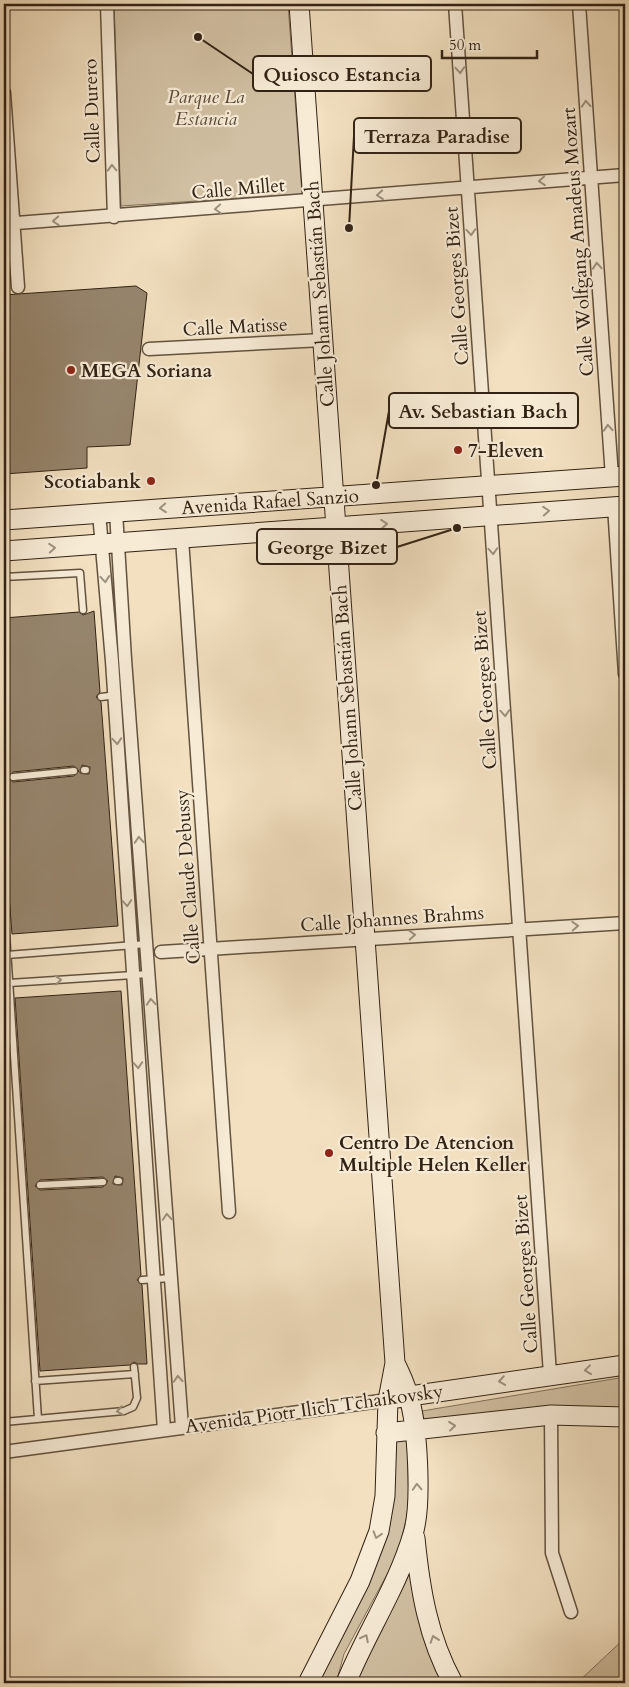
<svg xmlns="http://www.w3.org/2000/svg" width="629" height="1687" font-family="Cardo,serif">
<rect width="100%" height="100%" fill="#f2e0c0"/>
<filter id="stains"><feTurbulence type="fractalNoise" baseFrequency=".004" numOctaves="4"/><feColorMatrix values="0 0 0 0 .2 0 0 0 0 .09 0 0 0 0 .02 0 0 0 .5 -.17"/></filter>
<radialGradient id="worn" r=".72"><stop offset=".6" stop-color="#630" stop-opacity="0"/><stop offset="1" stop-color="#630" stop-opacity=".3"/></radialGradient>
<path fill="#d1c0a3" stroke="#82715c" d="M114 4H288L302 194 121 206Z
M625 1377V1412L423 1420 422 1411Z
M407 1437 409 1507 398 1554 344 1654 336 1683H318L369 1578 390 1439Z
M411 1570 447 1683H356C369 1644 395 1609 411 1570Z
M625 1638V1683H577Z"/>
<path fill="#96856d" stroke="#322214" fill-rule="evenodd" d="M136 286 147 293 130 445 87 447V468L4 474V295Z
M94 611 100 692 96 697 101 702 118 926 12 934 4 832V618L79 612 83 615ZM82 765 90 767 89 774 80 773ZM74 766 79 771 74 776 13 782 8 778 13 772Z
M121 991 141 1275 137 1280 142 1285 147 1364H138L134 1362 130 1365 40 1371 15 998ZM115 1176 123 1178 122 1185 113 1184ZM103 1177 108 1181 103 1187 40 1190 35 1186 40 1180Z"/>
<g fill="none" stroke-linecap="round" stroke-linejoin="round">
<g stroke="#62523f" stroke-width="9">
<path id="lane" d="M4 577 80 573 83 610
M101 697 117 695
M84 770H86
M13 777 74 771
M4 904 38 1419
M7 955 147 944
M9 983 149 974
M117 1181H119
M40 1185 103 1182
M142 1280 171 1278
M35 1381 135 1374
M4 1422 124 1411 133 1407 137 1398 134 1367"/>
</g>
<g stroke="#62523f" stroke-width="15">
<path id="street" d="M107 4 114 217
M455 4 550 1374
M579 4 612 477
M4 93 18 287
M4 224 625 175
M149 349 323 340
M614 506 625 674
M116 512 125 659 182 1427
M99 513 112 661 164 1430
M182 539 229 1212
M161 952 625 923
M551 1415 552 1553 571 1612
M4 1452 388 1400"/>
</g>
<g stroke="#322214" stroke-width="21">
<path id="secondary" d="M299 4 395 1363 388 1400 385 1496 379 1531 360 1581 308 1683
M4 520 625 476
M4 551 625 506
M396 1398 625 1365
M386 1433 551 1415 625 1417
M415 1538C420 1589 428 1638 453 1683
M346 1683C366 1633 398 1586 413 1534 422 1505 418 1424 408 1395 405 1384 400 1373 395 1363"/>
</g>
<use href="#lane" stroke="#f7ebd6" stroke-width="6"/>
<use href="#street" stroke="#f7ebd6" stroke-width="12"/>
<use href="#secondary" stroke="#f7ebd6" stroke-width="19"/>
</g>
<defs><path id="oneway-chevron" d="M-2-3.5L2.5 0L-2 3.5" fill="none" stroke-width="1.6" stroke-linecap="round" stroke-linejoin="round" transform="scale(1.25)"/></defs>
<g stroke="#9e917f">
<use href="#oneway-chevron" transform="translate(460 70) rotate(86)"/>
<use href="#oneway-chevron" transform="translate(586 104) rotate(-94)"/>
<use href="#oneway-chevron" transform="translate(112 168) rotate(-92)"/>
<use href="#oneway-chevron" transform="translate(542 181) rotate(175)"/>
<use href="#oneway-chevron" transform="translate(380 195) rotate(175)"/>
<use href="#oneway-chevron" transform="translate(218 209) rotate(175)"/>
<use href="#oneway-chevron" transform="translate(56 221) rotate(176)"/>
<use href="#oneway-chevron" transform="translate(471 232) rotate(86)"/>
<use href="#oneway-chevron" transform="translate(597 266) rotate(-94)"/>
<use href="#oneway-chevron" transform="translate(608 428) rotate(-94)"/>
<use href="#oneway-chevron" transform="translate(163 508) rotate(176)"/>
<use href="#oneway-chevron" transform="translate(546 511) rotate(-4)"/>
<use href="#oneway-chevron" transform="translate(384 524) rotate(-4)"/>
<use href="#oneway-chevron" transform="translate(52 548) rotate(-4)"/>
<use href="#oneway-chevron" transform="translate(493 551) rotate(86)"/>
<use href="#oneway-chevron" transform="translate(105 579) rotate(85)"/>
<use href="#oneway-chevron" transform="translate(505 713) rotate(86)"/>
<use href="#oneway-chevron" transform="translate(117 741) rotate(86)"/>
<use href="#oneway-chevron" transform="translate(139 840) rotate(-94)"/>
<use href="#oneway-chevron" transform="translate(127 903) rotate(86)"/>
<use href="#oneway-chevron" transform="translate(575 926) rotate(-3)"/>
<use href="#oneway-chevron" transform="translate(412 935) rotate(-3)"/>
<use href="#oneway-chevron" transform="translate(58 980) rotate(-4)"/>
<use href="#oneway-chevron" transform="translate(151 1002) rotate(-94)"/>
<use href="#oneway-chevron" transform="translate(138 1065) rotate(86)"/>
<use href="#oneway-chevron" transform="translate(167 1217) rotate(-94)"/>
<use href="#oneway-chevron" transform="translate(588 1370) rotate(173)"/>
<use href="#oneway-chevron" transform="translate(178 1379) rotate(-94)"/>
<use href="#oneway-chevron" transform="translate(502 1381) rotate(171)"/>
<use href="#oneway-chevron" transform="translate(120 1411) rotate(171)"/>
<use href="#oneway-chevron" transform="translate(452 1426) rotate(-6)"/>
<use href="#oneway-chevron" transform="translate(417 1487) rotate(-93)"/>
<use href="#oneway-chevron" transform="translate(377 1535) rotate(107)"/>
<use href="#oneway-chevron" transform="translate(365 1638) rotate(-63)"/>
<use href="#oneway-chevron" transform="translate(434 1639) rotate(-109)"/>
</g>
<g fill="#8f2418" stroke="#f7ebd6" stroke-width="2">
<circle cx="71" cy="370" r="5"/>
<circle cx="458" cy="450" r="5"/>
<circle cx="151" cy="481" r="5"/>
<circle cx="329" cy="1153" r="5"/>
</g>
<g text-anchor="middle" stroke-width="4.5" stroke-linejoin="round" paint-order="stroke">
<g font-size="19" font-style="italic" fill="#5a4a38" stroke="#f7ebd6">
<text x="206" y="103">Parque La<tspan x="206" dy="22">Estancia</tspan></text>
</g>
<g font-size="19" fill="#322214" stroke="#f7ebd6">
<text transform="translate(91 111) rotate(-92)" y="7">Calle Durero</text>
<text transform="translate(238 188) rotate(-5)" y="7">Calle Millet</text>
<text transform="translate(577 242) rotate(-94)" y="7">Calle Wolfgang Amadeus Mozart</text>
<text transform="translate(456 286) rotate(-94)" y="7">Calle Georges Bizet</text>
<text transform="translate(319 294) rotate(-94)" y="7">Calle Johann Sebastián Bach</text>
<text transform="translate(235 326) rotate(-3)" y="7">Calle Matisse</text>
<text transform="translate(270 501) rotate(-4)" y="7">Avenida Rafael Sanzio</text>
<text transform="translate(484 690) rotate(-94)" y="7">Calle Georges Bizet</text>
<text transform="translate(347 698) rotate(-94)" y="7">Calle Johann Sebastián Bach</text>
<text transform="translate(187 877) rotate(-94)" y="7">Calle Claude Debussy</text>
<text transform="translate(392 918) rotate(-4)" y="7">Calle Johannes Brahms</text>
<text transform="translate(525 1274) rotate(-94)" y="7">Calle Georges Bizet</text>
<text transform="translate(314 1408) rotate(-8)" y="7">Avenida Piotr Ilich Tchaikovsky</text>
</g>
<g font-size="19" font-weight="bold" fill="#322214" stroke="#f7ebd6" text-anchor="start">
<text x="81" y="377">MEGA Soriana</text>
<text x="468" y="457">7-Eleven</text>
<text x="141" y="488" text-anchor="end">Scotiabank</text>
<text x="339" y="1149">Centro De Atencion<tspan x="339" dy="22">Multiple Helen Keller</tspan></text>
</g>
</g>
<path fill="none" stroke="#322214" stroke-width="2" d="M198 37L253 74M349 228L354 136M376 485L389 411M457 528L397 547"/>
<g fill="#322214" stroke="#f7ebd6" stroke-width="2">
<circle cx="198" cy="37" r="5"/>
<circle cx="349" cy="228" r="5"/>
<circle cx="376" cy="485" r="5"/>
<circle cx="457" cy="528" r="5"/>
</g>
<g fill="#f7ebd6" stroke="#322214" stroke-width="2">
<rect x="253" y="56" width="178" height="35" rx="5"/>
<rect x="354" y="118" width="167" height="35" rx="5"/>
<rect x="389" y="393" width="189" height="35" rx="5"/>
<rect x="257" y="529" width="140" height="35" rx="5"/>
</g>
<g font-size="20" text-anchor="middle" font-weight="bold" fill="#322214">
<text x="342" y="81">Quiosco Estancia</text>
<text x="437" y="143">Terraza Paradise</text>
<text x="483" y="418">Av. Sebastian Bach</text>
<text x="327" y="554">George Bizet</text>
</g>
<rect width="629" height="1687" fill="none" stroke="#f2e0c0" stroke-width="20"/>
<rect x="5" y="5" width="619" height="1677" fill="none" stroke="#322214" stroke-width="2.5"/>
<rect x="10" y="10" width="609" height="1667" fill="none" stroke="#322214"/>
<path d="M442 50v8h95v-8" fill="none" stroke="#322214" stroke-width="2.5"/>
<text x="449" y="50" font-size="15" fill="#322214" stroke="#f7ebd6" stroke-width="4" paint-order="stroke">50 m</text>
<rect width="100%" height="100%" filter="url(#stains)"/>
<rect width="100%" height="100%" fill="url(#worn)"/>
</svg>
